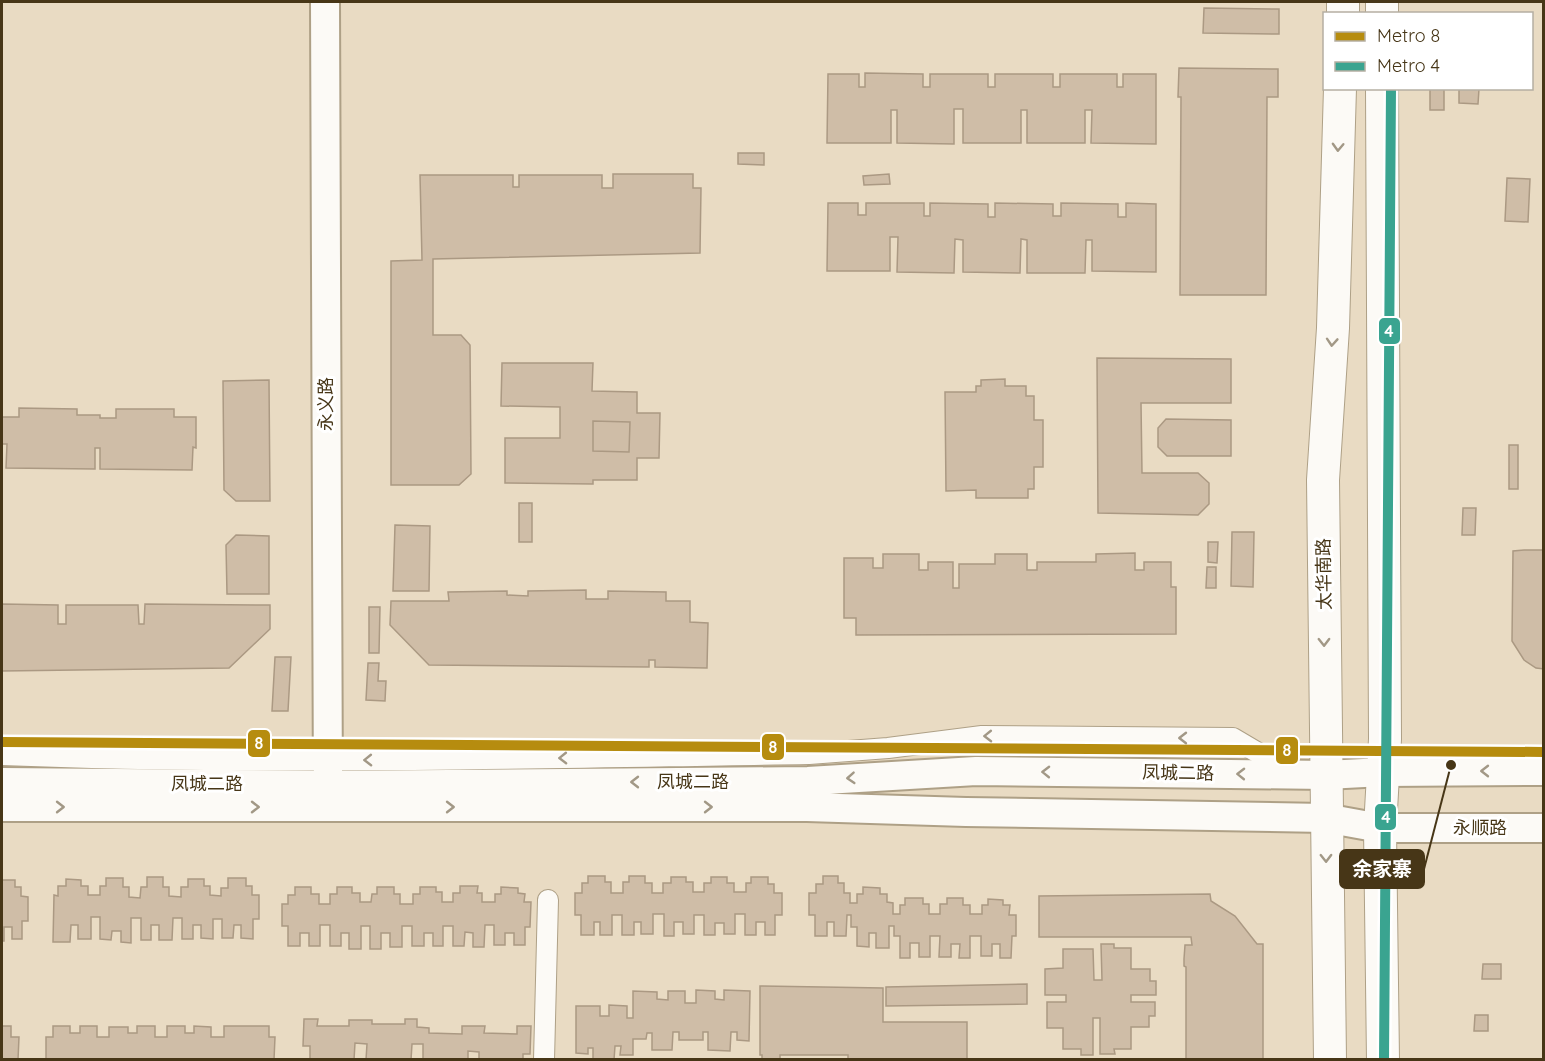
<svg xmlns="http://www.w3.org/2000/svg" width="1545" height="1061" font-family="Quicksand,'Noto Sans SC',sans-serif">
<rect width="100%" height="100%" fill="#e9dbc3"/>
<path fill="#cfbda7" stroke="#ab9983" stroke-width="1.5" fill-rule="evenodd" d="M1204 8 1279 9V34L1203 33Z
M1179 68 1278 69V97H1267L1266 295H1180L1181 97H1178Z
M865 73 923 74V87H930V74H988V87H995V74H1053V87H1060V74H1117V87H1123V74H1156V144L1091 143 1092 110H1085V143H1027V110H1021V143H963V109H954V144L897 143V110H891V143H827L828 74H859V87H865Z
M1459 88 1479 89 1478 104 1459 103Z
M1430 89H1444V110H1430Z
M738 153H764V165L738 164Z
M613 174H693V188H701L700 253 433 259V335H461L470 345 471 474 459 485H391V261L422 260 420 175H513V187H519V175H602V188H613Z
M889 174 890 184 864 185 863 176Z
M1507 178 1530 179 1528 222 1505 221Z
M828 203H858V215H866V203H924V216H930V203L988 204V217H995V203L1053 204V216H1061V203L1118 204V217H1126V203L1156 204V272L1092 271V240H1086L1085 273H1027V240L1021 239 1020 273 963 272V240L955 239 954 273 897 272 898 237H890V271H827Z
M1097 358 1231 359V403H1141L1142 473H1198L1209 483V504L1198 515 1098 513Z
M502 363H593L592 391 637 392V413H660L659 458H637V480H593V484L505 483V438H560V407L501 406ZM593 421 630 422 629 452 593 451Z
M1005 379V386H1026V396H1034V420H1043V467H1034V489H1028V498H976V490L946 491 945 392H976V386H981V380Z
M269 380 270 501H236L224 490 223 381Z
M19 408 77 409V415H100V418H116V409H174V417H196V448L193 447 192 470 100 469V448H95V469L6 468 7 444H2V417H19Z
M1166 419 1231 420V456H1167L1158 447V428Z
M593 421 630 422 629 452 593 451Z
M1509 445H1518V489H1509Z
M519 503H532V542H519Z
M1463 508H1476L1475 535H1462Z
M395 525 430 526 429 591H393Z
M1232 532H1254L1253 587 1231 586Z
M236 535 269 536V594H227L226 545Z
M1208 542H1218L1217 563 1208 562Z
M1524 550H1544V669L1536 668 1524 660 1512 641 1513 551Z
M1135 553V570H1144V562H1171V587H1176V634L856 635V618H844V558H873V568H883V554H919V570H928V562H953V588H959V564H995V554H1027V570H1037V562H1096V554Z
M1207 567H1216V588H1206Z
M586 590V599H608V591L666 592V601H690V622L708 623 707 668 655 667V660H649V667L429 665 390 625 391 601H449L448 592 507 591V595L528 596V591Z
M2 604 58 605V624H66V605H138L139 624H144L145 604 265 605H270V629L229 668 2 671Z
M369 607H380L379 653H369Z
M275 657H291L288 711H272Z
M368 663H379L378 681H386L385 701 366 700Z
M588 876H605V882H611V893H623V882H629V876H645V883H652V893H663V883H671V877H686V882H693V892H704V883H711V877H727V883H734V892H746V883H751V877H768V884H774V893H782V915H775V935H765V922H756V935H745V914H735V934H724V923H715V935H704V915H694V934H683V922H674V936H664V914H653V934H641V922H634V935H622V915H612V935H600V922H594V935H581V915H575V893H582V883H588Z
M823 876H838V883H844V893H850V903H857V894H863V887L880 888V894H887V902L893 903V914H900V905H905V898H923V904H929V914H940V904H947V898H963V905H970V914H982V905H988V899L1003 900V905H1010L1009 915H1016V936H1012L1011 958H1000V944H992V956H981V936H970V958H959L960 944H951V957H939L940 936H930V957H919V943H910V958H900V936H894V926H889V948H876V933H869V947L857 946V927H851V915H847L846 936H834V922H827V936H815V915H809V893H816V884H823Z
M147 877H163V887H169V896L181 897V887H188V879H204V886H210V895L221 896V888H228V878H246V886H252V895H259V919H253V939L241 938V925H234L233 938H222V919H213V939L201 938V925H193V939H182V918H173L172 940H159V925H151V940H141V918H131V943L121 942V931H112L111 940 100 939V917H91V939H78V925H71L70 942H53L54 895 58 896V886H66V879L81 880V886H88V895H100V886H106V878H123V887H129V897L140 898 141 887H147Z
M2 880H15V887H21V896L28 897V921H22V939H12V927H4V941H2Z
M460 886H478L477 893H482V902H495V894H501V887L518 888V893L525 894 524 902H531L530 927H525V945H514V933H505V945H494V925H485L484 947H473V933L465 932 464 946H453V926H443V946H433V933H424V946H412V926H402V947H390V933H381V949H370V926H361V949H349V933H341V946H330V925H320V946H309V933H300V946H288V926H282V904H288V895H295V887H311V894H319V904H330V894H337V887H352V893H360V902H371L372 894H377V887H394V894H400V904H413V894H420V887H436V892H442V902H453V893H460Z
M1210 894 1211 901 1235 916 1257 944H1263V1060H1186V967L1184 966V959L1185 945H1192L1191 937H1039V896Z
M1101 944H1114V948H1131V969H1150V981H1156V995H1131V1002H1155V1016H1149V1027H1131V1049H1114L1115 1054H1100V1018H1093V1055H1081V1049H1063V1028H1047V1002H1066V995H1045V969L1063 968V949H1093L1094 980H1102Z
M1483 964H1501V979H1482Z
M1027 984V1004L886 1006V987Z
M760 986 883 988V1022H967V1060H848V1055H780V1060H762V1055H760Z
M696 990 715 991V999L724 1000V990L750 991 749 1041 737 1040V1032H731L730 1051 708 1050V1032H703V1040H679V1032H673L672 1050H652V1033H647L646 1039H633V1055H620L621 1046H615L614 1060H593V1048H588V1054L576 1053V1006H600V1016H609V1005L627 1006V1018H633V991L657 992V999L668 1000V991H685V1003H696Z
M1475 1015H1488V1031H1474Z
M304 1019H318L317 1026H349V1020H372V1024H405V1019H417V1027L429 1028V1033L462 1034V1026H485L484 1033 517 1034V1026H531L530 1054H523V1060H479V1052L468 1051V1060H423V1044H412L411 1060H366L367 1044 355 1043 354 1060H310V1046H303Z
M2 1026H11V1037H19L18 1060H2Z
M53 1026H70V1033H80V1026H97V1037H109V1027H128V1033H137V1026H155V1037H167V1026H185V1033H194V1026L211 1027V1037H224V1026H269V1037H275L274 1060H46V1037H53Z"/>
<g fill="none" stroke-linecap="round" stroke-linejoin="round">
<g stroke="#aea086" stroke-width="22">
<path id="street" d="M2 755C271 766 540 758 809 754L888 748 982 736 1233 738 1292 773
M544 1060 548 900"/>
</g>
<g stroke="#aea086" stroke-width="32">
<path id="secondary" d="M325 2 328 802
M2 782 327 785 808 781 976 771 1326 775 1383 772 1544 771
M2 807H807L966 812 1325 818 1380 828H1544"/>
</g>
<g stroke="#aea086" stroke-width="34">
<path id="primary" d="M1382 2V14
M1343 14V2
M1382 88 1385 739 1380 828 1383 1060
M1330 1060 1323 480 1333 328 1340 88"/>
</g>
<use href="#street" stroke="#fcfaf6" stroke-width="20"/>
<use href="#secondary" stroke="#fcfaf6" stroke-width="28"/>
<use href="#primary" stroke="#fcfaf6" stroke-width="32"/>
<g stroke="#fff" stroke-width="15">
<path id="metro-1" d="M2 742 1544 752"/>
</g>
<g stroke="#fff" stroke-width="15">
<path id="metro-2" d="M1384 1060 1391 88"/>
</g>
<use href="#metro-1" stroke="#b68c0f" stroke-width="10"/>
<use href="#metro-2" stroke="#3aa490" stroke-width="10"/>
</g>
<defs><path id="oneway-chevron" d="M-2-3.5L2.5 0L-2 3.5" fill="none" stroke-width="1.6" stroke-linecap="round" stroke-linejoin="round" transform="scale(1.5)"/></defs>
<g stroke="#a29886">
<use href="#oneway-chevron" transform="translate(1338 147) rotate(92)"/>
<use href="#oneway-chevron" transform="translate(1332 342) rotate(94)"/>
<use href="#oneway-chevron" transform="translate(1324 642) rotate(89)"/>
<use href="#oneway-chevron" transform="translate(988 736) rotate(179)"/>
<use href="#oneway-chevron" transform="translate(1183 738) rotate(-180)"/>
<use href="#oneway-chevron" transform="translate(563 758) rotate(179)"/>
<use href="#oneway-chevron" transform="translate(368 760) rotate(179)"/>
<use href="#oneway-chevron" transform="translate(1485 771) rotate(180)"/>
<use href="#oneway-chevron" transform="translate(1046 772) rotate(-179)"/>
<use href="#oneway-chevron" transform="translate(1241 774) rotate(-179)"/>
<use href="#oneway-chevron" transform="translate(851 778) rotate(176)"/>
<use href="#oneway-chevron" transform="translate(635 782) rotate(180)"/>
<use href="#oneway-chevron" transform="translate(60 807)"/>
<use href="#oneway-chevron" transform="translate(255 807)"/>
<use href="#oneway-chevron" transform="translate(450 807)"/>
<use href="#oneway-chevron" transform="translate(708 807)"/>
<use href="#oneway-chevron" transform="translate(1326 858) rotate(89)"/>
</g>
<g text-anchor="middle" stroke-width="6" stroke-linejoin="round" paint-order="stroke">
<g font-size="18" fill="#473617" stroke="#fff">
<text transform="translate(326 404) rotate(-90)" y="6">永义路</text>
<text transform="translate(1324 574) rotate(-91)" y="6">太华南路</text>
<text transform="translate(1178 773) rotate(1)" y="6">凤城二路</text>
<text x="693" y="788">凤城二路</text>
<text x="207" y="790">凤城二路</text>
<text x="1480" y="834">永顺路</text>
</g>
</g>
<path fill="none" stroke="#473617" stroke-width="2" d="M1451 765L1424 869"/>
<circle fill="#473617" stroke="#fff" stroke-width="2" cx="1451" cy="765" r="6"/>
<rect fill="#473617" stroke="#473617" stroke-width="2" x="1340" y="850" width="84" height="38" rx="6"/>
<g font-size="20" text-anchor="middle" font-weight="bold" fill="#fff">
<text x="1382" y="876">余家寨</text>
</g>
<g stroke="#fff" stroke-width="2">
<rect x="1378" y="317" width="23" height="28" rx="6" fill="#3aa490"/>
<rect x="247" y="729" width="24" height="29" rx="6" fill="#b68c0f"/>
<rect x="761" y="733" width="24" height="28" rx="6" fill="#b68c0f"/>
<rect x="1275" y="736" width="24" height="29" rx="6" fill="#b68c0f"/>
<rect x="1374" y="803" width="23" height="28" rx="6" fill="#3aa490"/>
</g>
<g font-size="16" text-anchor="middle" font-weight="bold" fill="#fff">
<text x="1389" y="337">4</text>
<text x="259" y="749">8</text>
<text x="773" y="753">8</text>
<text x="1287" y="756">8</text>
<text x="1386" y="823">4</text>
</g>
<rect width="1545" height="1061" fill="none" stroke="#473617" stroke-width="6"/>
<rect x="1323" y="12" width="210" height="78" fill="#ffffff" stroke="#b5afa2" stroke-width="1.5"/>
<rect x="1335" y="32" width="30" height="9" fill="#b68c0f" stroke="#b5afa2" stroke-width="1.5"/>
<text x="1377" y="42" font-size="18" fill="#473617">Metro 8</text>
<rect x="1335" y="62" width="30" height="9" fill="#3aa490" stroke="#b5afa2" stroke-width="1.5"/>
<text x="1377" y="72" font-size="18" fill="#473617">Metro 4</text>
</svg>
